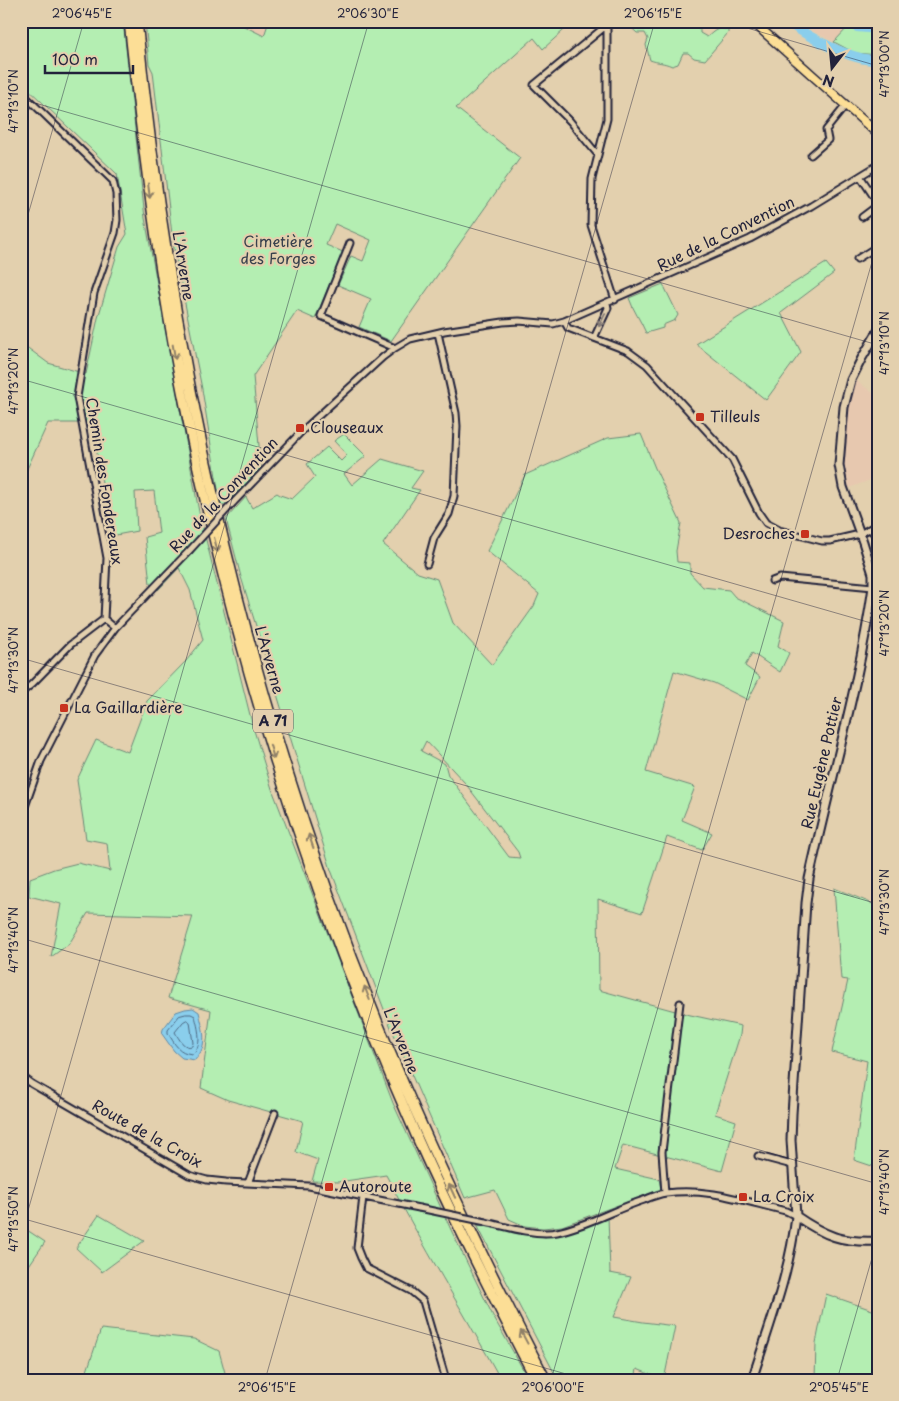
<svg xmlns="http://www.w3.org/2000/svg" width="899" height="1401" font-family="'Playpen Sans',sans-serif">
<rect width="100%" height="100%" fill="#e3d0ae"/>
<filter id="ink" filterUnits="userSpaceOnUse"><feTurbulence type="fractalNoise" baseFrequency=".02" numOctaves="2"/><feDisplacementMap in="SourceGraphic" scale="10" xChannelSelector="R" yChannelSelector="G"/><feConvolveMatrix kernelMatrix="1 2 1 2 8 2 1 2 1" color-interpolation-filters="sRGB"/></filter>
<g filter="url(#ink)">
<path fill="#e7c8af" d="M234 21H269L264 36Z
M796 21H842L849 26 834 42 804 27Z
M856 380 878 397V477L849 488 844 463 849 408 852 393Z"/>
<path fill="#b4eeb2" stroke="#6b8876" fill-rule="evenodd" d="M21 21H123L145 218 199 512 253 727 272 789 393 1103 452 1232 494 1318 529 1380H501C463 1311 422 1245 386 1175L338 1182 312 1181 318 1160 296 1152 303 1121 228 1100 201 1088 211 1010 168 998 193 916 88 913 69 944 51 957 61 904 29 896 30 878 54 869 78 863 110 871 107 843 86 839 77 780 96 740 128 752 147 701 186 661 203 640 190 590 179 568 158 590 150 584 145 537 159 533 154 491 135 492 137 531 111 536 92 423H48L21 482V343L48 363 86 374 98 318 119 247 127 234 117 174 21 82Z
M145 21H234L264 36 269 21H574L543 49 534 38 456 108 520 158 391 341 359 327 371 299 338 285 351 256 363 261 371 240 335 224 326 245 343 252 315 319 297 311 253 376 261 469 221 508 202 389 173 243 153 72 149 64Z
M624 21H683L687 24H694L700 30V33L707 37C715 31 716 27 728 30V33L705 60 694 58 688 53H683L678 64 672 66C663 62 658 63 650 60L646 45 648 39 645 33H637Z
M842 21H878V55L855 53 834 42 849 26Z
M826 263 834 273 781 313 801 352 766 400 696 344Z
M663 284 678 315 675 320 663 325V328L646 333C641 321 633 310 629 298Z
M344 434 366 456 344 474 352 485 382 459 423 471 411 488 420 490 383 544 418 573 437 579 453 623 492 665 534 606 539 594 487 551 525 475 608 438 641 434 655 468 681 523 676 551 677 562 690 563V573L703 587 729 590 735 597 784 621 778 646 789 653 780 672 752 653 745 666 760 677 748 700 714 683 674 671 646 772 695 787 682 820 712 833 702 850 667 837 642 913 598 899 599 990 686 1014 741 1026 740 1035 715 1114 736 1121 722 1171 623 1145 615 1169 659 1179 661 1189 562 1226 543 1228 525 1226 509 1219 495 1190 465 1198 390 1025 331 870 241 577 226 519 246 497 252 508 277 493 280 495 292 499 315 477 307 464 327 447 341 461 347 455 334 441ZM426 741 465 783 518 852 520 858 509 857 448 775 445 764 421 751Z
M834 888 878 906V1168L854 1160 867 1061 832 1052 848 980 841 979Z
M99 1215 144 1241 102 1272 76 1248Z
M608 1216 610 1273 631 1277 614 1317 643 1322 675 1326 664 1380 637 1369 635 1380H558L477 1225 545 1237Z
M21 1226 45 1242 21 1277Z
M826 1294 878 1312V1380H815L816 1343Z
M101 1329 194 1339 219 1351 227 1380H84Z"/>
<path fill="#8aceec" stroke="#6089a5" d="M193 1008 199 1012C203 1030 209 1045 195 1060L182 1058 174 1051 162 1034 163 1029 176 1012 185 1009Z"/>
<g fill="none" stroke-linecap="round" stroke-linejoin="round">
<path stroke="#4c6782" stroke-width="1" d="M186 1014H191L195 1016C198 1028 203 1045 193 1054 178 1053 175 1044 168 1033V1030L179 1016Z
M187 1020 190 1022 193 1043 192 1046C184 1049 179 1039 175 1032L183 1022Z"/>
<path stroke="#8aceec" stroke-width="10" d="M786 21C809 37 850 61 878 60
M850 21 857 27 878 29"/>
<g stroke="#22223b" stroke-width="9">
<path id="street" d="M609 21 607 25V119L592 179 591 225 615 300
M21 92 113 181 116 194 117 220 115 233 94 293 77 397 107 558 104 619
M598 155 570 121 534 85 607 25
M811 155 828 140 826 130 846 105
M860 176 878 203
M862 217 878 205
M350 243 321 316 395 348
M857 259 878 246
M564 321 568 328 628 351 647 365 732 459 759 513 766 523 779 530 822 541H830L860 534 878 524
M594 338 608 308 607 303
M233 503 302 431 383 357 395 348 410 339 444 331 503 322 519 321 553 324 564 321 750 239 811 206 878 165
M870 529 878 538
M427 564 434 538 449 514 454 496 457 426 456 413 438 333
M772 581 780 578 873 587
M104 619 115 628
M21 693 32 684 70 645 104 619
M21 818 41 761 95 655 115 628 189 551
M21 1076 32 1084 189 1175 207 1180 226 1182 309 1186 419 1208
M758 1156 792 1165
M248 1183 275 1113
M665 1193 662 1152 680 1003
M363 1197 357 1248 361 1258 366 1268 411 1291 423 1301 446 1380
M486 1222C506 1227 537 1236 557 1232 587 1226 615 1209 644 1200 651 1197 658 1194 666 1193 707 1187 747 1202 786 1211L796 1216"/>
</g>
<g stroke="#22223b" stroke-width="11">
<path id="secondary" d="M796 1216C825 1236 842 1243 878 1241
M752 1380C769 1326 790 1272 796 1216L791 1140 792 1114 806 903 809 879C830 781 859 686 873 587V574L863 542 843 487 839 465 844 407 851 380 862 358 878 331"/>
</g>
<g stroke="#22223b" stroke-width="11">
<path id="primary" d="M752 21 878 134"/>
</g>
<g stroke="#22223b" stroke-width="12">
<path id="highway" d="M129 21C142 145 158 268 182 391 232 649 312 901 419 1142 455 1223 495 1301 536 1380
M137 21C171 364 248 703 378 1023 428 1145 485 1263 546 1380"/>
</g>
<use href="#street" stroke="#e3d0ae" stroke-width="5"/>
<use href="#secondary" stroke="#e3d0ae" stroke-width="7"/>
<use href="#primary" stroke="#fcde96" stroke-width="8"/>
<use href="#highway" stroke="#fcde96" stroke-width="9"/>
<g stroke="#22223b" stroke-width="9" stroke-linecap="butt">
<path id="street-bridge" d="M189 551 233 503
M419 1208 486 1222"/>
</g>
<use href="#street-bridge" stroke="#e3d0ae" stroke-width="5"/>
</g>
<defs><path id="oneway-shaft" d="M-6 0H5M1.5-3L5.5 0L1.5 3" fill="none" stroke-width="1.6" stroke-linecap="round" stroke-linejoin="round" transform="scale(1.25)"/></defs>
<g stroke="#8f8068">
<use href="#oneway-shaft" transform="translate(149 191) rotate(83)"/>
<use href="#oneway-shaft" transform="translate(174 352) rotate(80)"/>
<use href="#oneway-shaft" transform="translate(216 545) rotate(76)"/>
<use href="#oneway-shaft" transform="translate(272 752) rotate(73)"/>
<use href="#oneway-shaft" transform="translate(311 841) rotate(-109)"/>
<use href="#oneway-shaft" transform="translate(367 993) rotate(-111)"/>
<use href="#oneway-shaft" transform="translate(452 1191) rotate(-115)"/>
<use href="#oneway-shaft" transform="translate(524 1337) rotate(-118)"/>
</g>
<use stroke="#827974" href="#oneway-shaft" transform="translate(602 320) rotate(115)"/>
</g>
<path fill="none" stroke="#22223b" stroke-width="1" stroke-opacity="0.45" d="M723 21 878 66M21 99 878 345M21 239 84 21M21 379 878 625M21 658 878 904M21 938 878 1184M21 1218 587 1380M21 1235 369 21M265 1380 655 21M551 1380 878 241M837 1380 878 1237"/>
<g fill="#c8321e" stroke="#e3d0ae" stroke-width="2">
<rect x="695" y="412" width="10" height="10" rx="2.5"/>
<rect x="295" y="423" width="10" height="10" rx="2.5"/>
<rect x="800" y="529" width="10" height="10" rx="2.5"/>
<rect x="59" y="703" width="10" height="10" rx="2.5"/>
<rect x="324" y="1182" width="10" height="10" rx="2.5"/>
<rect x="738" y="1192" width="10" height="10" rx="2.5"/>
</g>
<g text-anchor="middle" stroke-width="4.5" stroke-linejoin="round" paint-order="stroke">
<rect fill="#e3d0ae" stroke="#5c565e" stroke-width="1" x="253" y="709.5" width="40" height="23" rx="4"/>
<g font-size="14" font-weight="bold" fill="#22223b">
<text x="273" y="726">A 71</text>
</g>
<g font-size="15" fill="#22223b" stroke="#e3d0ae">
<text transform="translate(726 234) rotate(-26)" y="5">Rue de la Convention</text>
<text transform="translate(183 266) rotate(81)" y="5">L'Arverne</text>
<text transform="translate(104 481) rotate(81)" y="5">Chemin des Fondereaux</text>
<text transform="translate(224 495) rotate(-47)" y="5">Rue de la Convention</text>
<text transform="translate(269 660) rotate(74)" y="5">L'Arverne</text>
<text transform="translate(822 763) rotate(-77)" y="5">Rue Eugène Pottier</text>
<text transform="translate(401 1041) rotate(68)" y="5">L'Arverne</text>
<text transform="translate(147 1134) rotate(29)" y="5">Route de la Croix</text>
</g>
<g font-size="15" fill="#38414d" stroke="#e3d0ae">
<text x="278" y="247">Cimetière<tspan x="278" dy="17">des Forges</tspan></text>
</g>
<g font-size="15" fill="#22223b" stroke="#e3d0ae" text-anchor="start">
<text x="710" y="422">Tilleuls</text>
<text x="310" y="433">Clouseaux</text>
<text x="795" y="539" text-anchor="end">Desroches</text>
<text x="74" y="713">La Gaillardière</text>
<text x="339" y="1192">Autoroute</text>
<text x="753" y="1202">La Croix</text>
</g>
</g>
<rect width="899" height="1401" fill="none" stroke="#e3d0ae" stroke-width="55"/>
<g transform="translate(832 68) rotate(196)" stroke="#e3d0ae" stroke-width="4" paint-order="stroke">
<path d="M0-4L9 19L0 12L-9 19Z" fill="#22223b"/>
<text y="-8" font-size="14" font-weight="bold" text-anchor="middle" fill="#22223b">N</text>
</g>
<path d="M45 65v8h88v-8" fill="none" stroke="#22223b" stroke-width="2.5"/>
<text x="52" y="65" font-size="15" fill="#22223b" stroke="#e3d0ae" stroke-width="4" paint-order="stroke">100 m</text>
<rect x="28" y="28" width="844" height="1346" fill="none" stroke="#22223b" stroke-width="2"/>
<g font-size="12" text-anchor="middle" fill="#22223b">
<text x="82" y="18">2°06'45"E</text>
<text x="368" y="18">2°06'30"E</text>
<text x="653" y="18">2°06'15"E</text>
<text transform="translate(885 64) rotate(-90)" y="4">47°13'00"N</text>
<text transform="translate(14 101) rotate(-90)" y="4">47°13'10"N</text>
<text transform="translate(885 343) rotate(-90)" y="4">47°13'10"N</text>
<text transform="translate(14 381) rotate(-90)" y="4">47°13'20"N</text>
<text transform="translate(885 623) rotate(-90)" y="4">47°13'20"N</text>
<text transform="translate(14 660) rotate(-90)" y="4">47°13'30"N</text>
<text transform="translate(885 902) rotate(-90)" y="4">47°13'30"N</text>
<text transform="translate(14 940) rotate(-90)" y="4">47°13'40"N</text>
<text transform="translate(885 1182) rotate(-90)" y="4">47°13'40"N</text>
<text transform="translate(14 1219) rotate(-90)" y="4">47°13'50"N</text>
<text x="267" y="1392">2°06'15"E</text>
<text x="553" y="1392">2°06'00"E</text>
<text x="839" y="1392">2°05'45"E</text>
</g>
</svg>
